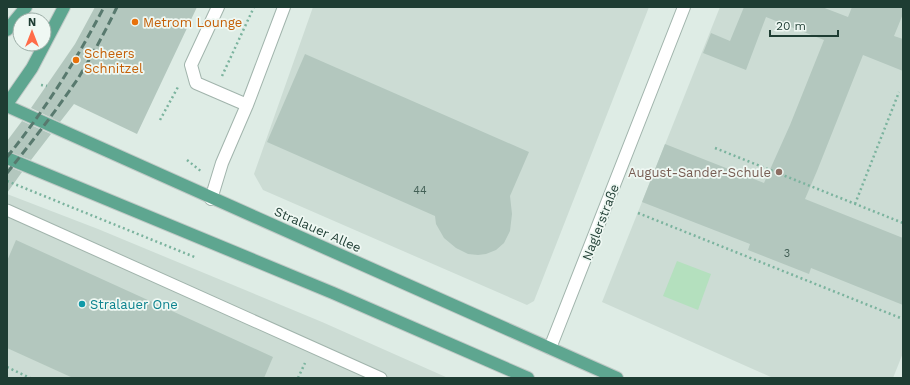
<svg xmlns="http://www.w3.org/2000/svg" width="910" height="385" font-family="'Work Sans',sans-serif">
<rect width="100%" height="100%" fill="#deece5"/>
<path fill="#ccdcd4" d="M313 7H649L534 301 527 305 263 190 254 174Z
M720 7H903V353L893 378H773L602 302Z
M7 194 98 229 322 322 448 378H7Z"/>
<path fill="#b4e0be" d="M677 261 711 274 698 310 663 296Z"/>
<path fill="#b3c7be" d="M95 7H197L137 134 74 104 60 122 31 108 75 44Z
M744 7H822L848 17 852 7H903V14L894 36 903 39V71L863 55 817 171 805 199 903 238V305L811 268 809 274 748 250 750 244 642 202 665 144 764 183 790 125 824 40 766 17 746 70 703 53 711 33 730 41Z
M305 54 529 152 510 196 512 214 510 231 504 243 496 250 486 254 478 255 468 254 456 248 444 238 436 224 435 216 267 142Z
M22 121 51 134 31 160 7 151V141Z
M7 166 22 172 7 193Z
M16 240 273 357 264 378H73L7 348V261Z"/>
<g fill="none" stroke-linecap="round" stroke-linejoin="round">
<g stroke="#a1b4ac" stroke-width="13">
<path id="lane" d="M7 210 381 378"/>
</g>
<g stroke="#a1b4ac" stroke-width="14">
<path id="street" d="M218 7 191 65 196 83 247 105
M211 199 222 163 247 105 284 7
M550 348 684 7"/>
</g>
<g stroke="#c0c9c6" stroke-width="14">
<path id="primary" d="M7 30 26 7
M7 104 32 68 64 7
M7 106C210 197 414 288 617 378
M7 158 333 293 528 378"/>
</g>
<path stroke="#7bb39e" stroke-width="2.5" stroke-dasharray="2 3" stroke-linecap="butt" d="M222 76 254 7
M41 85 47 86
M160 120 178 87
M715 148 903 223
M187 160 202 172
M7 181 197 258
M855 204 899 92
M638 213 903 319
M7 367 30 378
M298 378 305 363"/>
<use href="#lane" stroke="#fff" stroke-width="11"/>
<use href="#street" stroke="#fff" stroke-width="12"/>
<use href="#primary" stroke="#5ea690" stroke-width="12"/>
<path stroke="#58796e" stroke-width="3" stroke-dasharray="8 4" stroke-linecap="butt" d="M7 157C45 110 76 61 104 7
M7 173C31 143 55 112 77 80 92 56 105 32 117 7"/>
</g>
<g fill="#e8710a" stroke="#eff8f3" stroke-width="1.5">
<circle cx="135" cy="22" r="4"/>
<circle cx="76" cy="60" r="4"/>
</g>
<circle fill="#8d6e63" stroke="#eff8f3" stroke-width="1.5" cx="779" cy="172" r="4"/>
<circle fill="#0f9aa8" stroke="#eff8f3" stroke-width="1.5" cx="82" cy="304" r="4"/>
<g text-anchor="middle" stroke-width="3.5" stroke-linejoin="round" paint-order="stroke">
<g font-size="11" fill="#436056">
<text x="420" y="194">44</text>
<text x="787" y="257">3</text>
</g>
<g font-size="13" fill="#c56008" stroke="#eff8f3" text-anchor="start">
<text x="143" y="27">Metrom Lounge</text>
<text x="84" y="58">Scheers<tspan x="84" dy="15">Schnitzel</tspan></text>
</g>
<g font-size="13" fill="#785e54" stroke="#eff8f3" text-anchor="end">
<text x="771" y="177">August-Sander-Schule</text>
</g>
<g font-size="13" fill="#1e3d33" stroke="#eff8f3">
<text transform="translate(600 222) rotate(-69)" y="5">Naglerstraße</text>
<text transform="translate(318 229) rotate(24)" y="5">Stralauer Allee</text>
</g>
<g font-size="13" fill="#0d838f" stroke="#eff8f3" text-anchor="start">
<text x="90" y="309">Stralauer One</text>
</g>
</g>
<rect width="910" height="385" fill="none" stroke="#1e3d33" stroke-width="16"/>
<g transform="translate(32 32)"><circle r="19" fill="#eff8f3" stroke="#9bada6"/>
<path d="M0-3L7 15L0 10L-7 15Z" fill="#ff6c49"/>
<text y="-6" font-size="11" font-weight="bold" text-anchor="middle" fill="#1e3d33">N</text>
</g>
<path d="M770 30v6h68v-6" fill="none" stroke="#1e3d33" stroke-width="2"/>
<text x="776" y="30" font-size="12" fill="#1e3d33" stroke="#eff8f3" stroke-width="3" paint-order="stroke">20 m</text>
</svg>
